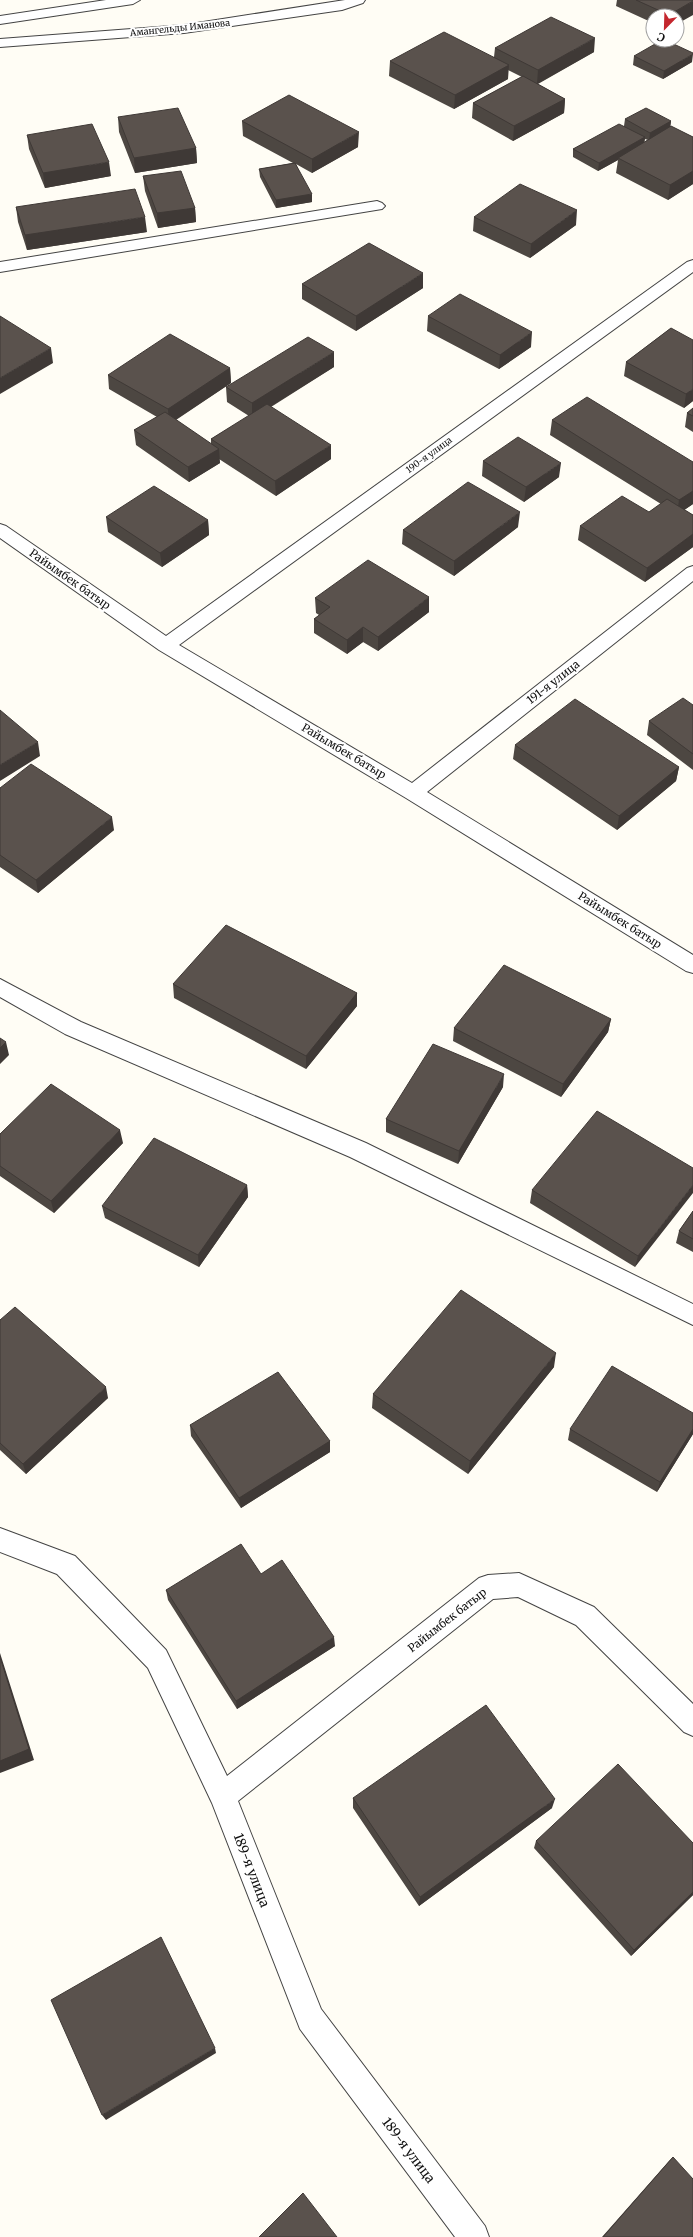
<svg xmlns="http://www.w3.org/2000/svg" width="693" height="2237" font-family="Merriweather,serif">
<rect width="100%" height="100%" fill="#fffdf5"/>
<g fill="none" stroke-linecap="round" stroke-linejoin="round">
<g stroke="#444" stroke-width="2">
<path id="pedestrian" d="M106 0H140L133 4 0 24V16Z"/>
</g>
<g stroke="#444" stroke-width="2">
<path id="minor" d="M345 0H365L363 3 342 10 184 33 0 47V39L184 25Z
M377 201 382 203 385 206 382 209 0 272V262Z
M693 260V272L179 645 412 783 687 568 693 566V581L427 792 693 955V973L686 971 406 798 159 650 0 538V524L6 526 166 636 687 262Z
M0 979 81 1022 366 1143 693 1304V1325L350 1157 65 1034 0 997Z
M0 1528 75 1556 166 1650 227 1776 479 1578 488 1575 519 1573 594 1607 693 1704V1736L684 1732 576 1625 518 1597 493 1599 238 1801 321 2009 485 2226 489 2237H455L300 2029 212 1803 148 1668 57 1574 0 1552Z"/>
</g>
<use href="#pedestrian" fill="#fff" fill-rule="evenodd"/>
<use href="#minor" fill="#fff" fill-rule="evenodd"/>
</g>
<path fill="#4d4742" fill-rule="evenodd" d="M617 0H693L677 16H653V23L616 6Z
M495 48 594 52 538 84 565 99 564 113 513 141 472 118 473 103 522 77 508 70V79L454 109 389 76 390 61 494 57Z
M634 56 692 62 663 79 633 65Z
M118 117 196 148 197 163 135 173 119 132Z
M625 119 671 121 670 126 693 137V184L668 200 616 173 618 160 598 171 573 157V149L624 126ZM645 139 648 140 644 142Z
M242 121 358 147 312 173 296 164 312 202 276 208 260 177 259 169 293 163 243 136Z
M27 135 111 176 45 188 29 149Z
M143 176 195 208 196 222 158 228 145 191Z
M16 207 147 232 27 250 18 222Z
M474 217 576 225 530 258 473 231Z
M302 284 423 288 356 331 302 299Z
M428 316 531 347 499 369 427 331Z
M671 328 693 401 684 408 624 376 626 362Z
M334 367 271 407 331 459 276 496 219 459 220 463 189 482 136 445 134 430 157 417 109 389 108 375 230 368 231 383 176 420 211 444V439L249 416 227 402 226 387Z
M693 408V432L685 427 687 413Z
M552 420 693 462V504L684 510 693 515V547L645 582 578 540 580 526 649 512 661 504 550 435Z
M483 461 559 477 524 502 482 476Z
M106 517 208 520 209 535 162 567 108 532Z
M518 527 454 576 402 544 403 530Z
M315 598 429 612 378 651 363 642 347 654 314 633V619L319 615 316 613Z
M693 705V770L647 735 649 721Z
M515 745 679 767 676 781 617 830 513 759Z
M0 788 114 830 38 893 0 867Z
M173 984 357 993V1006L306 1069 174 998Z
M611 1019 608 1032 561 1097 453 1041 454 1028Z
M503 1087 458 1164 386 1132V1119Z
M0 1134 123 1143 54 1213 0 1176Z
M693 1168 635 1267 530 1203 532 1190Z
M247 1185 248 1197 199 1267 105 1218 102 1206Z
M693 1211V1252L676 1243 679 1231Z
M0 1320 108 1398 26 1474 0 1450Z
M554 1367 468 1474 372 1408 373 1394Z
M693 1413V1434L657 1492 568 1440 570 1429Z
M190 1425 330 1441V1452L241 1508 191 1436Z
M261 1574 335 1646 237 1709 168 1600 166 1590Z
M353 1798 552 1808 419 1906 353 1808Z
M536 1841 693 1895 631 1956 534 1848Z
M673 2157 693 2237H602L669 2161Z"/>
<path fill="#3f3936" d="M693 1V15L677 24V16H669Z
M595 38 594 52 537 84 538 70Z
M693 54 692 62 663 79 664 71Z
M509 65 508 79 454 109 455 95Z
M565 99 564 113 513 141 514 126Z
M671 121 670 130 649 141 650 133Z
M359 132 358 147 312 173V159Z
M645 137 644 145 618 158V160L598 171 599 163Z
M196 148 197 163 135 173 134 158Z
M109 162 111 176 45 188 43 173Z
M693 171V184L668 200 670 185Z
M312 194V202L276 208V200Z
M195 208 196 222 158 228 157 213Z
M577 210 576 225 530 258 531 244Z
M145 217 147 232 27 250 25 235Z
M423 273V288L356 331V316Z
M532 332 531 347 499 369 500 355Z
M51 348 53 363 0 394V378Z
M334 352V367L252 418V403Z
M230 368 231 383 169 424 168 409Z
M693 389V401L684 408 686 394Z
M331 445V459L276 496 275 481Z
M219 449 220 463 189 482 188 467Z
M561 463 559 477 524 502 526 487Z
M693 491V504L677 515 679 500Z
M520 512 518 527 454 576V561Z
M208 520 209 535 162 567 160 553Z
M693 534V547L645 582 647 568Z
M429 597V612L378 651V637Z
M363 627V642L347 654V640Z
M38 742 40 756 0 781V765Z
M679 767 676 781 617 830 619 816Z
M112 817 114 830 38 893 36 880Z
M357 993V1006L306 1069V1056Z
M611 1019 608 1032 561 1097 563 1084Z
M6 1042 9 1055 0 1064V1048Z
M504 1074 503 1087 458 1164 459 1151Z
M120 1130 123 1143 54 1213 51 1201Z
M247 1185 248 1197 199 1267 198 1255Z
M693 1185V1193L635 1267 638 1256Z
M556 1353 554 1367 468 1474 470 1461Z
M106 1387 108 1398 26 1474 23 1464Z
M693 1429V1434L657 1492 660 1482Z
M330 1441V1452L241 1508 239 1498Z
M334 1637 335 1646 237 1709 236 1701Z
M0 1653 34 1760 0 1773Z
M555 1799 552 1808 419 1906 420 1897Z
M693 1892V1895L631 1956 634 1950Z
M215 2048 216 2053 106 2120 102 2115Z"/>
<path fill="#5a524d" stroke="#3f3936" d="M636 0H693V1L669 15Z
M551 17 595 38 538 70 495 48Z
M444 32 509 65 455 95 390 61Z
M662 40H665L693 53V54L664 71 634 56Z
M523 76 565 99 514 126 473 103Z
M289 95 359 132 312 159 242 121Z
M178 108 196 148 134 158 118 117Z
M646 108 671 121 650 133 625 119Z
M92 124 109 162 43 173 27 135Z
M619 124 645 137 599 163 573 149Z
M671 126 693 137V171L670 185 618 158Z
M295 163 312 194 276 200 259 169Z
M181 171 195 208 157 213 143 176Z
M520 184 577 210 531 244 474 217Z
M135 189 145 217 25 235 16 207Z
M369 243 423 273 356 316 302 284Z
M460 294 532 332 500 355 428 316Z
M0 316 51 348 0 378Z
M671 328 693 340V389L686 394 626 362Z
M170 334 230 368 168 409 108 375Z
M308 337 334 352 252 403 226 387Z
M587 397 693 462V491L679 500 552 420Z
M267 404 331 445 275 481 211 439Z
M693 408V416L687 413Z
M165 412 219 449 188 467 134 430Z
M518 437 561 463 526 487 483 461Z
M468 482 520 512 454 561 403 530Z
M154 486 208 520 160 553 106 517Z
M622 496 649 512 667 499 693 515V534L647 568 580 526Z
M368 560 429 597 378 637 363 627 347 640 314 619 330 607 315 598Z
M683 698 693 705V754L649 721Z
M575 699 679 767 619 816 515 745Z
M0 710 38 742 0 765Z
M31 764 112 817 36 880 0 855V788Z
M226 925 357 993 306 1056 173 984Z
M504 965 611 1019 563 1084 454 1028Z
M0 1038 6 1042 0 1048Z
M433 1044 504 1074 459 1151 386 1119Z
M51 1084 120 1130 51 1201 0 1166V1134Z
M597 1111 693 1168V1185L638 1256 532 1190Z
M154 1138 247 1185 198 1255 102 1206Z
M693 1211V1239L679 1231Z
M461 1290 556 1353 470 1461 373 1394Z
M15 1307 106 1387 23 1464 0 1443V1320Z
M612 1366 693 1413V1429L660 1482 570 1429Z
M278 1372 330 1441 239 1498 190 1425Z
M241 1544 261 1574 282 1560 334 1637 236 1701 166 1590Z
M0 1657 29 1749 0 1761Z
M486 1705 555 1799 420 1897 353 1798Z
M618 1764 693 1843V1892L634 1950 536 1841Z
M161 1937 215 2048 102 2115 51 2000Z
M673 2157 693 2179V2237H603Z
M303 2193 337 2237H259Z"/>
<g text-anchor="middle" stroke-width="4" stroke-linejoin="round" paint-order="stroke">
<g font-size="9" fill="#111" stroke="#fff">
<text transform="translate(180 28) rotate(-6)" y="3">Амангельды Иманова</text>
<text transform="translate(429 455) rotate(-36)" y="3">190-я улица</text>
</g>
<g font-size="11" fill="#111" stroke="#fff">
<text transform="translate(70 579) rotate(35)" y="4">Райымбек батыр</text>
<text transform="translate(553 682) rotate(-38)" y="4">191-я улица</text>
<text transform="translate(344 751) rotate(31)" y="4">Райымбек батыр</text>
<text transform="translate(620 920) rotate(32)" y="4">Райымбек батыр</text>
<text transform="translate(447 1620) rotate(-38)" y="4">Райымбек батыр</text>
</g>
<g font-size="13" fill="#111" stroke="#fff">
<text transform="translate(252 1870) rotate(69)" y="5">189-я улица</text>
<text transform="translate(409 2150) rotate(53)" y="5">189-я улица</text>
</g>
</g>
<g transform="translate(665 28) rotate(203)"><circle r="19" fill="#ffffff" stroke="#a0a0a0"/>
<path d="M0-3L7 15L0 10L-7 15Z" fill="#c4262e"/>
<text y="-6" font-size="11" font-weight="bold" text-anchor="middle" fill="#111111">С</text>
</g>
</svg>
